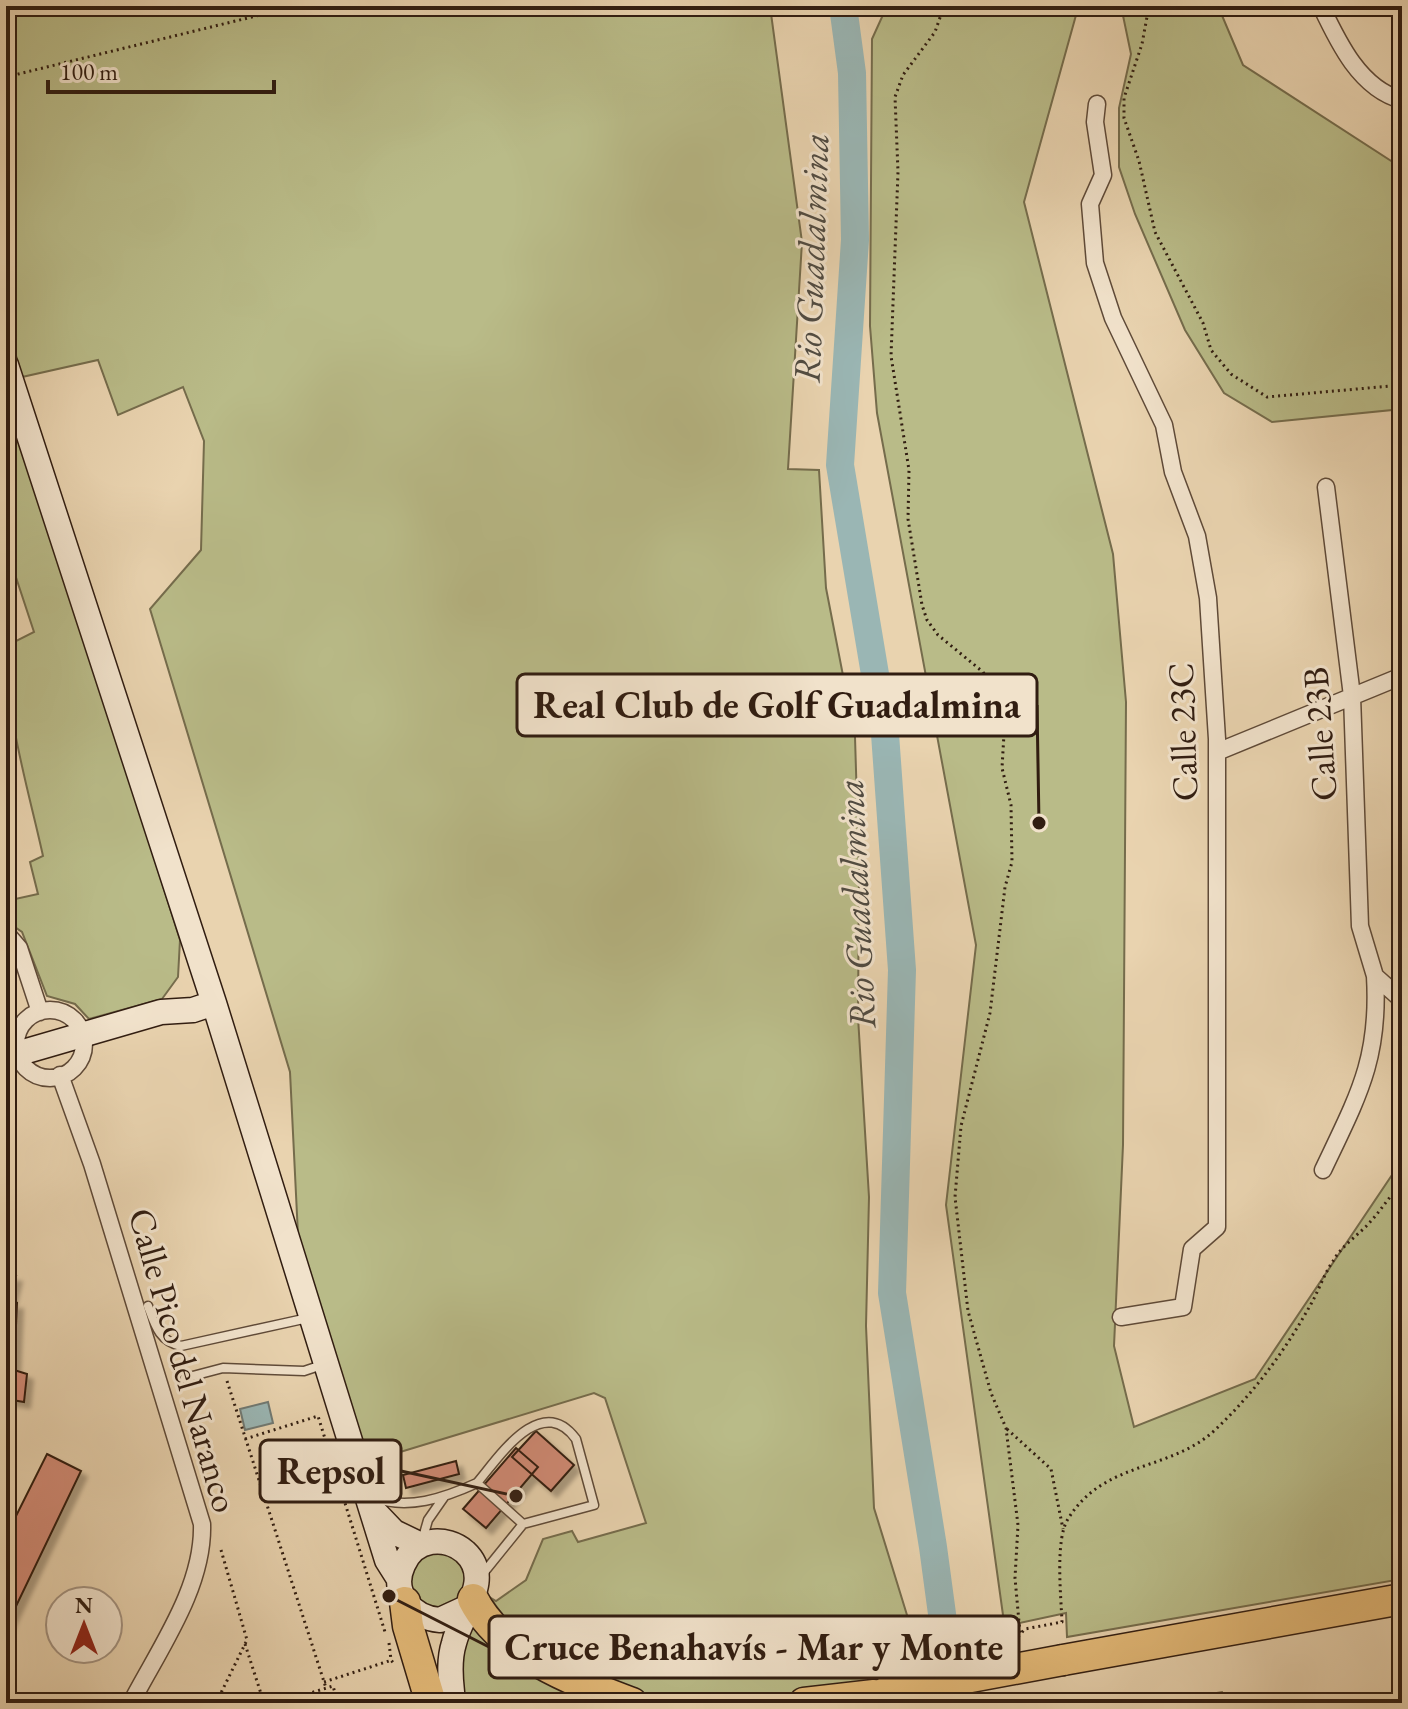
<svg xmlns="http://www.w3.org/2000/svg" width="1408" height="1709" font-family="'EB Garamond',serif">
<defs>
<filter id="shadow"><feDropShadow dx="6" dy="6" stdDeviation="2" flood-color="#0004"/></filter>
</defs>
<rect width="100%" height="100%" fill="#e9d3af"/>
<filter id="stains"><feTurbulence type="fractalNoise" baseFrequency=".0025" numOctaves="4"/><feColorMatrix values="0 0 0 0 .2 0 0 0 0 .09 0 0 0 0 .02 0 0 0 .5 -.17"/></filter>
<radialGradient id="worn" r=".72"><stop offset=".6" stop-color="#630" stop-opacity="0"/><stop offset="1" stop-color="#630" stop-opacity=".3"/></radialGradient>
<path fill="#b9bb88" stroke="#756c4c" stroke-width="2" d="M6 6H770L802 242 788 469 819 470 826 588 855 737 859 870 858 1017 869 1197 866 1326 874 1508 915 1641 908 1671C847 1688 734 1709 673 1701 634 1694 599 1676 565 1658 535 1643 508 1628 491 1598L496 1601 526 1580 543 1539 572 1531 578 1542 646 1523 605 1398 594 1393 374 1460 365 1458 298 1235 290 1072 150 609 201 550 204 441 183 387 118 415 98 360 22 377 6 320Z
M887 6H1082L1078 8 1024 202 1113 554 1126 702 1123 1145 1114 1346 1134 1427 1255 1379 1394 1172 1402 1167V1579L1067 1637 1066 1613 1010 1625 1003 1615 946 1205 976 945 877 413 870 326 872 39Z
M1121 6H1218L1243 65 1402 168V409L1272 422 1224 393 1185 330 1135 214 1119 167V108L1131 54Z
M6 386 180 940 178 977 162 999 89 1019 75 1004 47 996 22 932 6 921V901L38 894 30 862 43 856C28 788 6 717 6 646L34 632 6 547Z
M410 1580a28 28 0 1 1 56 0a28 28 0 1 1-56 0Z
M468 1619 612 1703H466L457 1674Z
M1222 1692 1226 1703H1155Z"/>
<path fill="#9ab6b4" stroke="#707973" stroke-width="2" d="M268 1402 273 1423 245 1430 240 1409Z"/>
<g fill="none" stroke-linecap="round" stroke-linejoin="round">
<path stroke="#9ab6b4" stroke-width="28" d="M843 6 852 73 855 240 840 465 885 734 902 970 892 1293 933 1547 954 1703"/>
</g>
<path fill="#d28b76" stroke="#311d11" stroke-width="2" filter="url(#shadow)" d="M6 1275 16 1276 9 1304 17 1303 14 1370 27 1374 24 1402 6 1399Z
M536 1431 574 1465 551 1491 512 1457Z
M516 1448 538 1467 486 1528 463 1509Z
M47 1454 81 1471 6 1627V1536Z
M456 1461 459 1474 406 1488 403 1475Z"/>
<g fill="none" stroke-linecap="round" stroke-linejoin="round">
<g stroke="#5f4a38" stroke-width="11">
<path id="lane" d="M148 1306C155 1325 159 1341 181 1346L308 1318
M185 1378 223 1368 304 1371 322 1365
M477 1483C499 1457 541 1392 576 1439L594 1505 523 1524 481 1576
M372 1497C407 1511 444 1498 477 1483L523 1524
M422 1541 428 1520 444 1497"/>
</g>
<g stroke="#5f4a38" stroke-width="19">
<path id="street" d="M1321 6C1338 42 1360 89 1402 100
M1401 6H1402
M1097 104 1095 122 1103 175 1090 204 1095 263 1113 318 1164 425 1173 472 1197 536 1208 598 1217 739V1227L1192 1249 1183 1307 1121 1317
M1326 487 1352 696 1360 926 1375 976 1402 1000
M1217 752 1402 676
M6 933 19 948 40 1012
M16 1044a34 34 0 1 1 68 0a34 34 0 1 1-68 0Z
M60 1075 92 1164 202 1524C204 1587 159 1649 131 1703
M1323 1170C1358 1096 1380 1059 1375 976"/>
</g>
<g stroke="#311d11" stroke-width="27">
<path id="secondary" d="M6 365 214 1003 387 1560 399 1579
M6 1057 161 1012 193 1010 214 1003
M372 1509 394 1532 421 1545
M452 1692C450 1675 449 1659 454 1643 461 1613 494 1579 465 1552 456 1544 443 1540 431 1542 418 1544 408 1553 403 1565 390 1593 412 1618 440 1620L466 1608"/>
</g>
<g stroke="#311d11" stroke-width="33">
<path id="highway" d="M473 1599C501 1655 577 1682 632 1703
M405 1602 408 1626 431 1703
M1063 1660 1402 1599
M804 1703 874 1695"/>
</g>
<path stroke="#311d11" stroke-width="3" stroke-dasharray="2 4" stroke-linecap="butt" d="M944 6 935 32 903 75 895 97 898 172 891 356 909 470 908 519 922 605 927 620 938 635 983 672 993 688 1002 712 1004 734 1002 768 1011 805 1012 862 1005 887 990 1013 961 1126 955 1197 968 1311 991 1393 1006 1428 1018 1525 1015 1578 1020 1633
M1149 6 1142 44 1124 98V118L1139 161 1155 232 1203 323 1211 350 1231 374 1267 397 1402 385
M6 77 297 6
M227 1381 326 1688
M1007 1429 1051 1469 1063 1529
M245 1439 318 1416 385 1632
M389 1643 391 1660 395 1665
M245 1644 264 1703
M1016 1648V1639L1025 1629 1062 1622C1061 1596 1055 1539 1068 1519 1104 1460 1170 1472 1215 1430 1254 1393 1285 1351 1311 1304 1319 1290 1324 1274 1333 1261 1342 1245 1359 1235 1371 1221 1382 1209 1390 1195 1402 1184
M324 1682 392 1660
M651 1698 671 1703
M1025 1701 1026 1703
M216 1703 247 1640 221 1550
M278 1703 333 1686 338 1703
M748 1703 784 1698"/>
<use href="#lane" stroke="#f1e2cb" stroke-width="8"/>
<use href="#street" stroke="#f1e2cb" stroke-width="16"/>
<use href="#secondary" stroke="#f1e2cb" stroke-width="24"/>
<use href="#highway" stroke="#e4ba78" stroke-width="30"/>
<g stroke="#311d11" stroke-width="33" stroke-linecap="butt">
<path id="highway-bridge" d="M885 1693 1063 1660"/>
</g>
<use href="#highway-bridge" stroke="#e4ba78" stroke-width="30"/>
</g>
<g text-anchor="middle" stroke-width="6" stroke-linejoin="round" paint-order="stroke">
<g font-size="36" fill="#311d11" stroke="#f1e2cb">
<text transform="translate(1182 732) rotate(-92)" y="13">Calle 23C</text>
<text transform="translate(1319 734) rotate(-94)" y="13">Calle 23B</text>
<text transform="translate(184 1360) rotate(74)" y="13">Calle Pico del Naranco</text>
</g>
<g font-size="38" font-style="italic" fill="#504b42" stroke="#f1e2cb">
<text transform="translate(811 258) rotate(-88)" y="13">Rio Guadalmina</text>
<text transform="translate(856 904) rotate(-93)" y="13">Rio Guadalmina</text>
</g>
</g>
<path fill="none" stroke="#311d11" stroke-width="3" d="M1039 823L1037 705M516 1496L401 1471M389 1596L489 1647"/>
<g fill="#311d11" stroke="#f1e2cb" stroke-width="3">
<circle cx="1039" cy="823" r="8"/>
<circle cx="516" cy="1496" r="8"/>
<circle cx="389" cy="1596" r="8"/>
</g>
<g fill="#f1e2cb" stroke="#311d11" stroke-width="3">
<rect x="517" y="674" width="520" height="62" rx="8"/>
<rect x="260" y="1440" width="141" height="62" rx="8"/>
<rect x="489" y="1616" width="530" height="62" rx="8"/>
</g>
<g font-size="38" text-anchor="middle" font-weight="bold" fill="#311d11">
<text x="777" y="718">Real Club de Golf Guadalmina</text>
<text x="331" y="1484">Repsol</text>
<text x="754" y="1660">Cruce Benahavís - Mar y Monte</text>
</g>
<rect width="1408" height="1709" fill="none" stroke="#e9d3af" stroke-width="32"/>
<rect x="8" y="8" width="1392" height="1693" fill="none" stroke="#311d11" stroke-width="4"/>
<rect x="16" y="16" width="1376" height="1677" fill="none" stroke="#311d11" stroke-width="2"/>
<g transform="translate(84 1625)"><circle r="38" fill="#f1e2cb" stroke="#a49381" stroke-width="2"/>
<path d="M0-6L14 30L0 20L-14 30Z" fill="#8f2418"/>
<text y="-12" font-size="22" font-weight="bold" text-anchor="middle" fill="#311d11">N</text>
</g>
<path d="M48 80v12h226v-12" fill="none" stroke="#311d11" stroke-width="4"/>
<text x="60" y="80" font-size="24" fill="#311d11" stroke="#f1e2cb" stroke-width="6" paint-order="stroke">100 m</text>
<rect width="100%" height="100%" filter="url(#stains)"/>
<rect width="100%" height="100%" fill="url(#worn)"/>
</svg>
